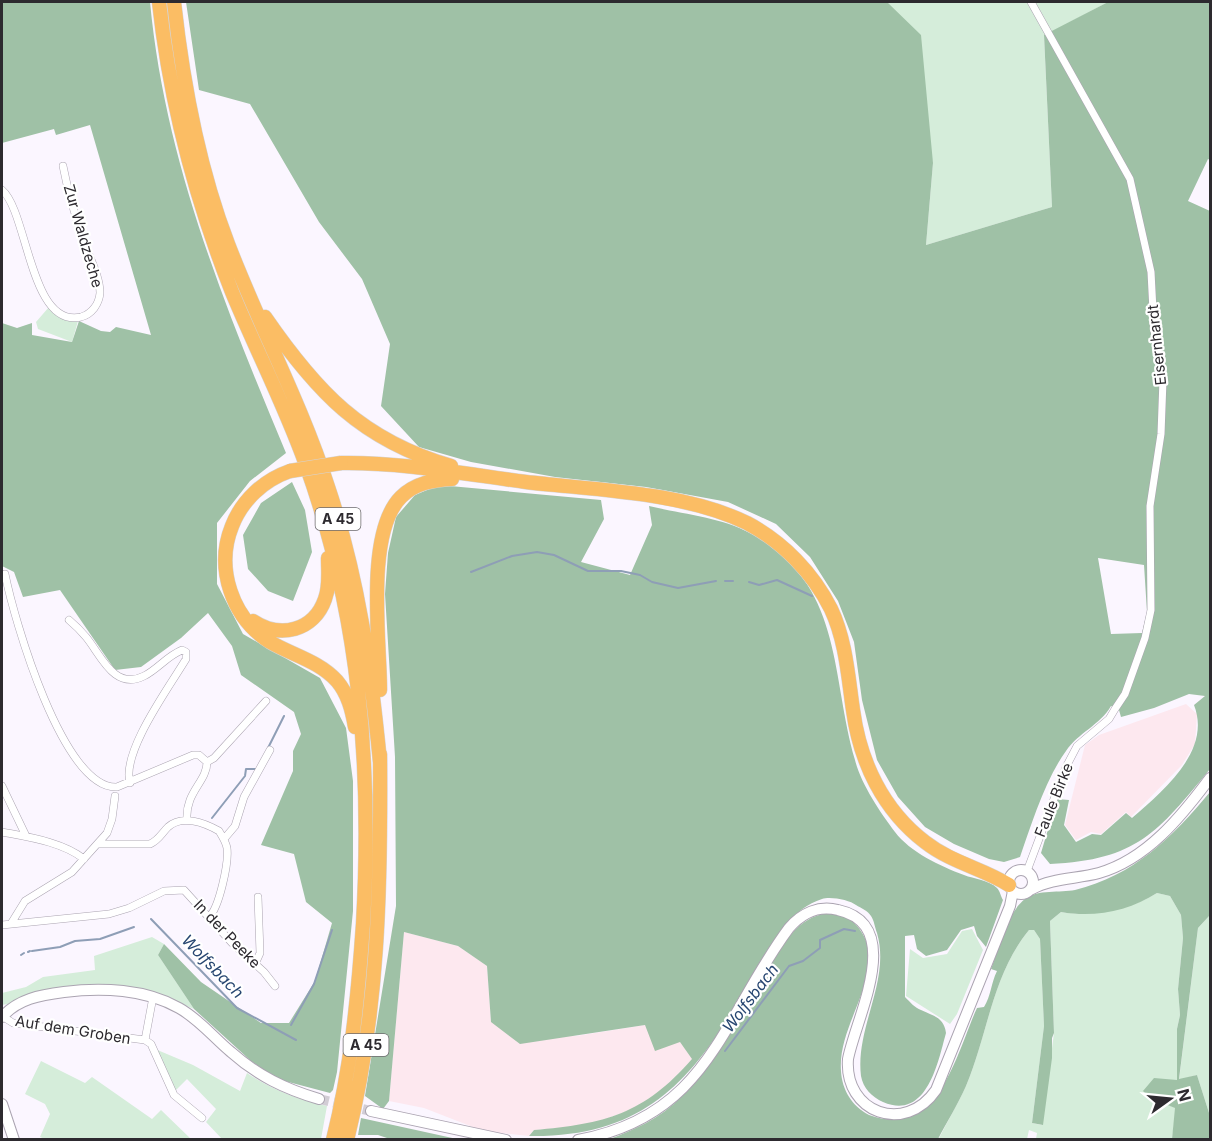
<svg xmlns="http://www.w3.org/2000/svg" width="1212" height="1141" font-family="Inter,sans-serif">
<rect width="100%" height="100%" fill="#fbf6ff"/>
<path fill="#fde8ef" d="M1186 704 1197 714 1195 744 1182 765 1131 817 1126 812 1101 834 1091 832 1076 840 1065 825 1085 745 1099 735Z
M404 932 458 946 487 966 491 1022 576 1036 645 1025 680 1042 693 1059 658 1094 634 1109 585 1126 534 1130 529 1136 483 1131 424 1108 389 1101Z"/>
<path fill="#d5edda" d="M887 2H1108L1044 36 1052 207 926 245 933 163Z
M49 307 63 318 78 321 72 342 38 329 36 322Z
M1157 893 1170 896 1181 915 1183 938 1178 989 1180 1015 1177 1029V1081L1150 1098 1176 1108 1172 1139H1036L1037 1133 1029 1130 1027 1139 938 1140C947 1122 958 1104 966 1086 988 1034 992 975 1029 930H1034L1040 939 1044 1026 1032 1123 1042 1125 1054 1033 1050 921 1061 912C1091 917 1132 909 1157 893Z
M1210 915V1116L1197 1075 1179 1080 1198 928Z
M972 929 983 950 957 1014 950 1024 906 996 910 949 923 958 947 954 962 931Z
M152 937 164 944 158 955 194 1009 153 992 107 986 2 1005V993L26 987 43 977 95 970 94 956Z
M155 1049 193 1065 240 1091 247 1073C272 1090 297 1099 327 1106L321 1139H222L206 1122 216 1109 187 1079 175 1091Z
M41 1061 85 1083 92 1077 152 1119 161 1110 191 1139H45L40 1137 50 1114 45 1104 25 1094Z"/>
<path fill="#9fc1a6" fill-rule="evenodd" d="M2 2H150C165 161 225 307 286 453L250 481 217 523V584L243 634 320 678 346 728 353 781V911L337 1072 333 1090 330 1093 277 1079 251 1061 194 1009 158 955 164 944 201 982 261 1023H289L315 981 332 923 306 902 294 854 261 845 293 771V751L301 734 294 712 241 675 232 646 208 613 181 638 141 667 115 670 60 590 23 597 14 572 2 566V323L17 328 32 323V335L72 342 79 321 101 331 110 332 116 327 151 335 90 125 56 135 54 129 2 143Z
M186 2H887L921 35 933 163 926 245 1052 207 1044 35 1108 2H1210V160L1208 159 1188 201 1210 211V769C1158 832 1137 860 1050 864L1041 853 1057 799 1069 800 1064 825 1076 842 1092 834 1101 835 1126 813 1132 818C1163 791 1212 751 1194 705L1205 696 1189 694 1154 708 1121 717 1119 710 1111 706C1100 725 1078 733 1066 751 1046 778 1031 825 1020 857L1004 862 989 859 954 844 925 827 898 797 877 760 862 700 854 642 838 601 810 557 776 524 728 502 646 487 555 477 471 462 419 447 381 406 390 344 362 279 319 222 250 104 199 90ZM1098 558 1144 565 1147 612 1142 633 1111 634Z
M292 482 305 510 312 552 293 601 268 591 248 569 243 535 261 503Z
M439 485 601 500 604 519 581 562 630 575 652 525 649 506C682 514 720 517 750 533 844 584 830 673 855 760 861 784 880 812 895 832 910 852 940 866 964 875 974 879 989 880 997 888 1000 891 1001 897 1003 900L986 947 977 936 974 926 961 930 947 950 926 956 917 949 914 935 905 936V997C910 1002 915 1008 921 1010 933 1016 944 1017 946 1033 938 1062 927 1121 883 1102 872 1097 863 1088 861 1076 855 1027 891 981 877 933 875 928 874 920 871 916 868 911 861 908 856 905 850 900 830 896 822 899 789 910 773 942 756 971 700 1070 654 1138 529 1136L534 1130C605 1124 644 1114 692 1059L680 1042 655 1051 645 1025 520 1044 491 1022 487 966 458 946 404 932 389 1101 383 1109 365 1096 396 906 395 757 385 594 388 553 396 517 415 495Z
M1210 792V915L1198 928 1179 1079 1197 1075 1210 1116V1139H1172L1175 1108 1150 1098 1143 1091 1154 1078 1177 1080V1029L1180 1015 1178 989 1183 938 1181 915 1170 896 1157 893C1129 911 1095 918 1061 912L1050 921 1054 1033 1052 1038V1058L1043 1125 1032 1123 1044 1026 1040 939 1034 930H1029C992 975 988 1034 966 1086 958 1104 947 1122 938 1139L607 1140C634 1130 661 1118 681 1097 710 1066 733 1031 755 994 767 973 778 947 796 929 807 919 821 911 837 914 854 916 868 937 869 953 871 994 838 1030 841 1071 842 1090 852 1106 869 1115 939 1141 957 1051 977 1008L984 1007C991 996 991 983 997 971L991 969C1000 946 1006 914 1025 899 1038 889 1060 893 1075 890 1133 876 1173 837 1210 792Z
M361 1118 457 1139 393 1140 378 1135H358Z"/>
<g fill="none" stroke-linecap="round" stroke-linejoin="round">
<path stroke="#8e9eb6" stroke-width="2" d="M471 572 512 556 537 552 554 555 588 571H621L640 575 652 582 678 588 716 581
M725 581H733
M749 582 759 585 777 580 812 596
M268 748 284 716
M212 818 245 776 246 769H257
M151 919 237 1008 296 1040
M32 951 60 947 75 941 100 939 134 927
M28 952 30 951
M21 955 24 953
M291 1025 314 984 332 930
M725 1051 789 966 803 961 820 948V940L844 929 855 931"/>
<path stroke="#d2cdd5" stroke-width="10" stroke-dasharray="10 5" stroke-linecap="butt" d="M319 1099 371 1111"/>
<g stroke="#aba4b1" stroke-width="8">
<path id="street" d="M2 190C28 212 30 329 81 317 92 314 99 304 100 293 100 276 89 257 84 241 75 216 68 192 63 166
M5 574C14 619 63 790 117 787L193 755H199L207 762
M69 620C75 625 81 631 86 637 101 655 114 691 144 676 158 669 167 656 182 650L186 652V659C170 686 121 752 130 783
M2 786 26 836
M187 820C185 792 207 782 207 762L214 758 266 701
M2 832C28 837 63 842 84 859
M224 839 235 826 244 797 270 750
M98 844H150C159 840 161 834 168 827 182 814 205 823 219 831 222 836 226 842 227 848 229 863 219 908 209 917
M1027 871 1066 767 1077 746 1109 719 1115 709 1125 694 1145 638 1151 610 1150 506 1161 434 1163 380 1154 330 1151 272 1130 179 1031 2
M12 922 25 901 72 872 107 833 112 819 115 796
M2 925 109 914 129 908 164 891 184 890 232 943 264 972 275 986
M255 964 260 953 258 897
M153 997 145 1040 151 1044 174 1095 202 1118
M2 1016 13 1023 145 1040"/>
</g>
<g stroke="#aba4b1" stroke-width="12">
<path id="secondary" d="M1009 882a12 12 0 1 1 24 0a12 12 0 1 1-24 0Z
M1032 889C1052 878 1077 879 1099 873 1147 859 1181 817 1210 778
M2 1017C18 999 40 995 64 992 101 987 146 989 179 1008 199 1019 214 1038 231 1052 258 1076 285 1089 319 1099
M2 1104 14 1140
M371 1111 506 1140
M578 1140C709 1116 722 1018 789 928 802 913 819 905 838 910 906 925 856 1017 848 1059 844 1113 905 1135 936 1090L1010 906 1013 891"/>
</g>
<g stroke="#d5d4d5" stroke-width="15">
<path id="highway" d="M159 2C170 102 195 198 232 292 256 350 285 406 306 465 360 615 372 767 363 924 358 997 351 1068 333 1140
M174 2C183 84 198 166 228 244 259 325 301 403 328 487 358 576 371 668 380 762
M265 317C316 391 361 440 451 466
M341 463C402 462 465 474 526 482 595 490 684 492 747 523 783 542 813 573 831 609 846 641 848 676 853 710 860 762 883 810 925 842 952 863 982 868 1009 885
M290 471C264 480 242 500 232 526 215 568 232 618 270 642 292 655 319 661 337 681 348 694 352 710 355 727
M253 621C280 639 314 631 325 599 330 586 328 572 328 558
M380 690C380 642 365 533 401 497 415 483 433 480 452 479
M347 1140C379 1012 381 885 380 754"/>
</g>
<use href="#street" stroke="#fff" stroke-width="7"/>
<use href="#secondary" stroke="#fff" stroke-width="10"/>
<use href="#highway" stroke="#fbbd64" stroke-width="14"/>
<g stroke="#d5d4d5" stroke-width="15" stroke-linecap="butt">
<path id="highway-bridge" d="M290 471 341 463"/>
</g>
<use href="#highway-bridge" stroke="#fbbd64" stroke-width="14"/>
</g>
<g text-anchor="middle" stroke-width="4.5" stroke-linejoin="round" paint-order="stroke">
<g fill="#fff" stroke="#6c6a6d" stroke-width="1.5">
<rect x="315.5" y="508" width="45" height="22" rx="4.5"/>
<rect x="343.5" y="1034" width="45" height="22" rx="4.5"/>
</g>
<g font-size="14" font-weight="bold" fill="#2d2a2f">
<text x="338" y="524">A 45</text>
<text x="366" y="1050">A 45</text>
</g>
<g font-size="15" fill="#2d2a2f" stroke="#fff">
<text transform="translate(83 236) rotate(74)" y="5">Zur Waldzeche</text>
<text transform="translate(1157 345) rotate(-96)" y="5">Eisernhardt</text>
<text transform="translate(1054 800) rotate(-68)" y="5">Faule Birke</text>
<text transform="translate(227 934) rotate(46)" y="5">In der Peeke</text>
<text transform="translate(73 1030) rotate(9)" y="5">Auf dem Groben</text>
</g>
<g font-size="16" font-style="italic" fill="#274671" stroke="#fff">
<text transform="translate(213 966) rotate(46)" y="6">Wolfsbach</text>
<text transform="translate(750 998) rotate(-53)" y="6">Wolfsbach</text>
</g>
</g>
<rect width="1212" height="1141" fill="none" stroke="#2d2a2f" stroke-width="6"/>
<g transform="translate(1170 1099) rotate(75)" stroke="#ffffff" stroke-width="4.5" paint-order="stroke">
<path d="M0-4.5L10 22L0 15L-10 22Z" fill="#2d2a2f"/>
<text y="-9" font-size="16" font-weight="bold" text-anchor="middle" fill="#2d2a2f">N</text>
</g>
</svg>
